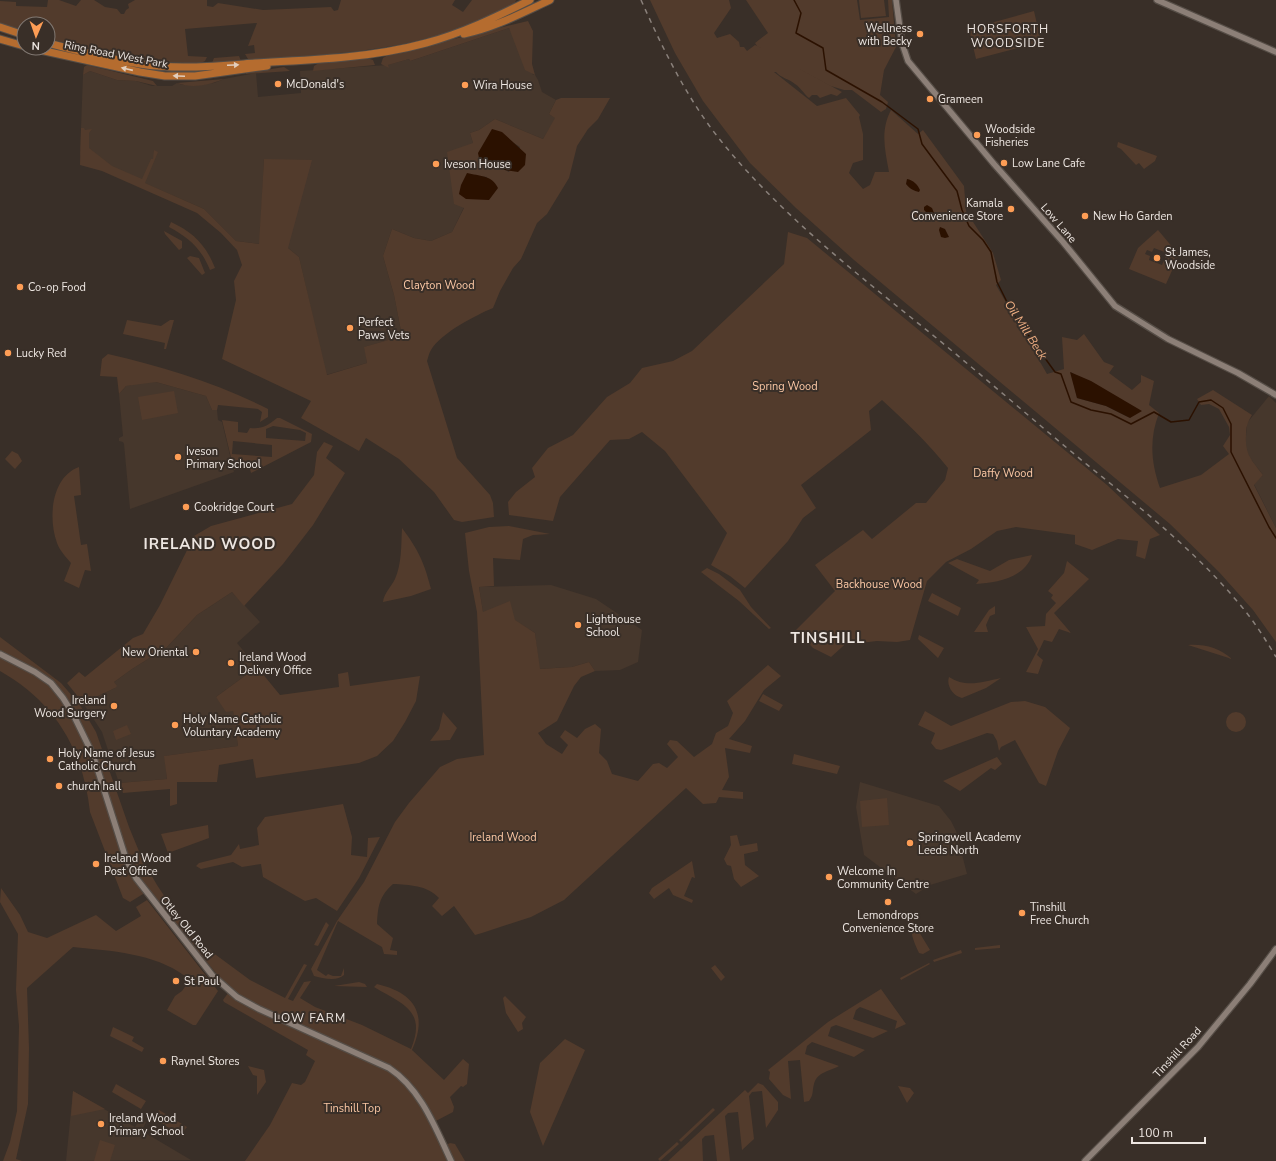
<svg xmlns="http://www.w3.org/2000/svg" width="1276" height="1161" font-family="'Nunito Sans',sans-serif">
<rect width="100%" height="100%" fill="#392f28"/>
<path fill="#46372c" d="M509 28 533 75H535L538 80 542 92 556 100 549 114 556 118 543 139 495 119 479 130 470 133 473 143 464 207 452 232 431 241 414 238 392 229 383 256 394 295 402 336 365 347 367 363 326 375 299 257 288 248 264 159 260 244 236 241 204 209 80 155 83 75 90 71 117 80 136 81 152 86H172L177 83 183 85 214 83 224 79 256 73 258 97 301 93 300 71 387 65 409 59 410 61Z
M145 382H156L206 396 212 410H217L218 420 222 422 234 472 130 509 124 444 123 442 119 441V438L123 436 119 394 126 386Z
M1269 396 1276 403V528L1254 484 1263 475 1249 457 1245 448 1247 423Z
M551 585 596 599 642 630 638 662 620 670 595 671 589 662 572 667 539 669 535 633 514 620 483 612 479 587Z
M232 592 260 622 237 643 257 667 216 697 233 711 238 746 165 756 167 779 119 783 102 732 83 703 115 688 114 682 132 669 167 647 197 615Z
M860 782 939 806 951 821 956 831 967 874 930 885 916 894 864 855 856 807Z
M73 1091 135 1127 140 1119 146 1122 142 1131 191 1160 66 1161Z"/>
<path fill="#523b2c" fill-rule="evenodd" d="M48 0H59L76 6 81 0H94L105 7 117 9 121 14H124L126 10 129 8 128 4 135 0H207V6L213 7 218 3 263 10 331 7 334 11 338 10 341 0H455L452 5 463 12 472 0H516L514 5C490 16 467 27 443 34 381 53 316 55 251 60L248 59 245 54 255 53 254 45 248 46 257 23 185 29 188 56 207 57 205 61 199 64 140 60 48 39V24H24V32L0 24V1L16 2V6L47 7Z
M650 0H729L731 8 714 33 717 38 730 34 739 42 740 47H744L747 51 755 45 842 92 837 96 831 94 820 98 817 95H812L809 98C804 94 801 88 795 84 789 79 781 78 776 72H774L817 106 846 98 860 115 859 117 863 134V160L853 163 849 173 863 189 870 185 875 172H889C885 150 880 131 891 110L918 134 923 130 964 186 966 211 993 253 1001 280 996 285 1047 374 1064 369 1062 337 1077 340 1084 334 1104 362 1114 366 1109 373 1132 390 1141 382V375L1154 381 1149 405 1159 413C1149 439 1151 462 1160 488L1201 475 1229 454 1223 446 1230 435 1229 427 1219 409 1209 404 1201 405 1197 399 1213 390 1252 415C1247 423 1246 427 1246 436 1245 455 1252 460 1263 475L1254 485 1276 528V642L1253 610 1219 572 1170 524 854 260 796 208 750 163 703 101 675 53ZM1071 372 1130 418 1106 406 1077 398Z
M746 0H857L860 20 889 17 888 0H892L896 47 884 70 880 95 888 102 886 109 881 112 852 90H844L831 86 757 46 755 43 768 33Z
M859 0H884L886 16 861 18Z
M1034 11 1041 42 976 59 969 29Z
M528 21 533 31 532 64 535 75 525 70 509 28 410 61 409 59 388 65 389 68 381 64 383 58 388 55Z
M239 56 241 61 212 63 214 58Z
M367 58 373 60 375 65 313 71 314 66 319 63Z
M87 65 153 81 157 86 136 81 117 80 90 71 83 75 84 67Z
M284 67 290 71 246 74V73Z
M224 79C208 85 193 89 177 83Z
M561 98H610L598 119 588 129 577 146 569 178 547 214 537 223 521 259 513 268 500 291 493 308C476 315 441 333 431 350 429 353 428 358 427 361L457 458 490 495 493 503 494 517 462 522 454 520 434 492 399 459 366 438 359 451 301 418 311 401 222 359 236 300 234 281 242 265 237 250 221 233 197 213 102 171 80 165 81 128H84L85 130 92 129 89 133V148L112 166 142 179 151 159H153L154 150 158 152 145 183 204 209 236 241 259 244 264 159 312 160 288 248 299 257 327 375 367 363 364 347 402 336 394 295 383 256 392 229 414 238 431 241 452 232 464 208 454 204 447 152 473 143 470 133 479 130 495 119 543 139 555 118 549 114 556 100ZM511 141 520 147 509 172 499 167 480 163ZM478 176 487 177 489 199H466Z
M1118 142 1157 156 1155 161 1144 169 1139 163 1136 165 1121 149 1117 147Z
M171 222C193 232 206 245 215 268L210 270C201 248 189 238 169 227Z
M1158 230 1179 255 1166 284 1129 269 1138 248ZM1154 248 1167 253 1162 265 1149 260 1150 256 1145 254 1147 250 1152 252Z
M164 231 182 241V248L179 250 165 234Z
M788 232 807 238 1107 485 1160 535 1150 539 1145 559 1136 556 1138 541 1118 539 1092 550 1075 544V535L1016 527 997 531 971 549 946 562 927 581 910 640 897 642 877 641 860 643 851 639 831 657 813 648 796 630 835 591 815 565 863 530 872 539 916 503H926L945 480 948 468C928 443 905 421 882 400L869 411 871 430 801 485 816 508 803 518 788 541 745 588 730 576 711 565 727 533 665 451 642 432 629 439 610 440 560 497 553 521 509 515 508 502 516 492 535 477 532 468 548 448 573 435 607 397 630 383 642 368 673 361 692 351 784 264Z
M190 256 199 258 205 273 202 275 187 258Z
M127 320 161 326 170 320H174L166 349H164L165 343 123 334Z
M108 354C163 367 217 383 268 409V417L260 422 262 412 258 409 218 405 217 410H212L206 396 156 382 126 386 119 394 117 377 100 376 102 359Z
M174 391 178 413 142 420 138 397Z
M277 418H280L312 434 311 442 251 473 250 469 234 470 222 420 238 422V432L247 433 250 428C263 429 267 426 277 418ZM273 426 300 430 306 433 305 441 266 438V429ZM233 441 272 445V457L232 454Z
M324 442 333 446 326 458 345 473 313 525 283 564 244 606 232 592 197 615 167 647 132 669 114 682 117 686 115 688 83 703 67 683 79 672 85 677 133 638 143 634 160 605 194 536 211 526 292 504 314 475 317 452Z
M12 451 18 454 22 461 15 469 5 459Z
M79 467 81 495 74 496 81 545 87 544 91 571 85 570 79 588 64 581 71 563C66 557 60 551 57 543 48 519 51 477 79 467Z
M509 526 550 534 533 535 523 539 520 560 493 558 494 586 479 587 483 612 510 601 515 620 535 633 540 669 572 667 589 662 595 671 581 677 574 686 557 721 538 733 546 744 562 754 568 745 560 737 565 730 577 738 585 729 595 724 601 729 599 753 607 761 612 774 638 781 653 764 659 763 667 768 678 757 667 744 670 740 677 741 694 757 712 744 716 733 728 726 733 713 727 701 768 665 781 676 764 690 745 721 729 739 752 746 750 753 725 748 729 777 722 790 743 792V799L719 797 716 803 703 804 686 788 564 900 531 917 482 933 475 935 454 906 442 916 432 906 439 898C427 885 409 885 393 884 379 896 378 907 377 924L393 938 390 950 397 951V955L384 954 382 947 338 921 317 970 326 976 328 974 333 976H341L344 968V975C337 982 322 978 314 976L311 969 337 921 364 882 395 822 409 803 440 767 457 759 484 755 477 612 469 571 465 533 489 527Z
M402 528C419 551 424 562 431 589L411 596 383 602C384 593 391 587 395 579 402 563 401 546 402 528Z
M1032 555C1025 578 996 583 976 584L979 580 948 563 957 559 990 571 1009 560Z
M1067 561 1089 579 1054 613 1071 633 1059 629 1052 642 1044 640 1037 655 1043 660 1038 674 1026 672 1038 649 1026 627 1045 626 1046 614 1056 603 1051 598 1053 595 1048 591 1064 573Z
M707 568 719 574 740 590 751 607 771 628 769 629 739 601 701 572Z
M932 593 961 608 958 616 928 601Z
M995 606V614L990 616 986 625 988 632H974L989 610Z
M919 635 944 648 938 658 918 639Z
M0 637 61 683 80 705 96 732 129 827 143 861 157 885 185 927 212 952 250 980 285 998 304 964 307 965 288 999 293 1001 304 982 311 981 300 998 315 1007 362 1025 411 1049C427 1010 402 1004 374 987L377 984C415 993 428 1014 412 1050L444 1080 463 1059 469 1064 467 1084 463 1087 461 1086 450 1097 454 1107 453 1112 432 1123 444 1146 450 1143 455 1144 465 1161H245L270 1125 292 1083 301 1085 305 1082 315 1061 306 1055 308 1050 224 1002 223 1000 231 989 220 978 148 891 130 902 123 898 90 812C83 750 56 703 0 671Z
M1188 645C1205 644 1219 648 1232 659Z
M257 667 280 695 339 687 338 674 348 672 350 686 420 676 416 701 405 722 393 741 377 756 359 763 256 778 253 759 219 765 217 782H177V804L170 806V789L123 793 119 783 167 779 164 756 238 746 233 711 226 712 216 697Z
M949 677C966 688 982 682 1001 678L986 688 962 698C953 696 946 686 949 677Z
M763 694 783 705 779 711 759 701Z
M1025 701 1045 707 1070 728 1058 751 1046 786 1039 783 1015 740 1001 747 999 751 997 741 993 734 987 733 941 750 936 749 931 743 935 733 918 725 925 711 951 726 1011 702Z
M1226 722a10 10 0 1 1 20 0a10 10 0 1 1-20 0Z
M443 712 457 728 450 740 430 741 439 729Z
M127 725 131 734 116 740 113 731Z
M794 754 840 766 837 774 792 764Z
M997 757 1002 764 995 770 991 768 960 791 943 781Z
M887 798 889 825 862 827 860 801Z
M343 804 352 837 351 855 367 857 368 838 380 837 359 878 337 911 316 898 305 901 263 877 261 864 242 867 233 862 201 869 196 866 199 863 231 855 239 844 240 849 259 845 257 828 265 817Z
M208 825 209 838 168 853 161 834Z
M737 835 740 846 757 843 758 851 744 854 745 865 759 876 741 887 734 879 731 866 727 865 724 859 731 845 730 836Z
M692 861 695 878 692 877 684 896 693 900 692 903 673 895 669 888 654 899 649 893 652 888Z
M1 888 20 915 28 932 47 938 96 915 116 931 141 916 136 907 147 900 218 991 196 1025H193L167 1010 175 996 182 991 187 984 185 976C154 953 111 951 73 947L27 988 29 1048 28 1104 16 1159 22 1161H3L10 1142 17 1111 19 1026 16 990 18 934 0 902Z
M910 917 930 950 923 954 919 953C913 941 910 931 910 917Z
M326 922 329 925 318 946 314 945Z
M1000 945V948L975 950V948Z
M961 950 962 953 934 962 933 960Z
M929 963 930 964 901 980 900 978Z
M715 965 725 977 721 981 711 968Z
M359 982 365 984 367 987 334 986Z
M881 989 906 1024 895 1029 897 1021 860 1007 856 1010 853 1019 888 1031 873 1038 836 1025 831 1027 828 1036 865 1050 854 1057 812 1042 807 1046 805 1054 839 1066C830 1071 817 1072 814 1084 812 1091 814 1094 809 1101L804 1102 800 1060 788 1061 791 1099 783 1095 769 1079 770 1072 768 1070 828 1022Z
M505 996 526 1017 522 1023 523 1029 518 1032 506 1013 503 998Z
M113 1027 134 1037 132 1041 144 1048 142 1052 110 1036Z
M565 1039 585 1050 543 1146 530 1112 540 1063Z
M248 1066 264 1070 266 1082 257 1095V1076L253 1075Z
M758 1083 763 1085 778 1102V1110L766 1128 762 1091 752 1092 749 1096 754 1139 742 1150 738 1112 728 1113 725 1116 730 1161H717L714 1135 705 1136 702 1139 703 1161H668L745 1090 748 1093Z
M116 1084 146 1101 141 1109 112 1092Z
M898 1086 910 1088 914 1093 907 1103Z
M73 1091 105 1109 71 1116Z
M713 1108 715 1110 681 1142 679 1140Z
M159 1110 187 1127 181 1135 154 1119Z
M100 1140 115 1145 110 1161H94Z
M677 1142 679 1144 660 1161 658 1159Z"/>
<path fill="#2b1100" d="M492 129 502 132 526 154 525 165 518 172C506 171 492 167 480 163L478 153Z
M467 173C479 176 492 175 498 188L489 200 466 199 459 194 461 185Z
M907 179C913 180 918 185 920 190L919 192C914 191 910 189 906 184Z
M927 205 932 208 934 213 931 217 924 210V207Z
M940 227 945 229 949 237 945 238 941 237 939 230Z
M1070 372 1091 381 1142 411 1130 418 1106 406 1077 398Z"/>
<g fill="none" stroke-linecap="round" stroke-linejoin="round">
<path stroke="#2b1100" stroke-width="1.5" d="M794 0 801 13 796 33 823 48 826 70 882 102 918 129 922 144 957 191 962 210 969 226 983 240 991 252 997 282 1013 314 1055 372 1061 374 1071 402 1091 410 1111 414 1131 424 1154 412 1171 422 1189 420 1199 402 1211 400 1223 408 1231 424V452L1269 527 1276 538"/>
<g stroke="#554d46" stroke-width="8">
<path id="tertiary" d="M896 0 902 43 908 61 994 164 1063 242 1115 306 1168 339 1238 373 1276 395
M1157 0 1276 52
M0 654 35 672 51 683 63 698 73 714 93 755 126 859 136 878 212 975 237 997 259 1009 389 1068C421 1089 435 1127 451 1161
M1085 1161 1198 1047 1250 984 1276 949"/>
</g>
<g stroke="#554d46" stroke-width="9">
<path id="trunk" d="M0 27 24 35
M464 34C494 28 522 13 550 0
M0 39 24 46
M48 43C78 51 109 59 140 64 178 70 216 66 255 63 312 60 371 58 426 43 463 33 496 17 530 0
M31 48 140 72 165 76H195L267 66"/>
</g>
<use href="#tertiary" stroke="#8c7f77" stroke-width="5.5"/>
<use href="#trunk" stroke="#b56c2f" stroke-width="7"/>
<path stroke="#8a817b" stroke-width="1.5" stroke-dasharray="5 5" stroke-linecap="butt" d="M641 0C663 49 687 99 721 141 780 214 856 273 929 332 982 375 1033 420 1085 463 1138 506 1192 548 1236 600 1252 618 1264 637 1276 657"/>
</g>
<defs><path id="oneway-solid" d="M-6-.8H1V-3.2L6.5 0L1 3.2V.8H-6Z"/></defs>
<g fill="#e2cebd">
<use href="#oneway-solid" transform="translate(233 65) rotate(-3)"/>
<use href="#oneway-solid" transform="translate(127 69) rotate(-167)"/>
<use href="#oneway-solid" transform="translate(179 76) rotate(-178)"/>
</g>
<g fill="#fd9d55" stroke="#392f28" stroke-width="1.5">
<circle cx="920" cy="34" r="4"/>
<circle cx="278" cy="84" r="4"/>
<circle cx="465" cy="85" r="4"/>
<circle cx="930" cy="99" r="4"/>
<circle cx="977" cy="135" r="4"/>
<circle cx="1004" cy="163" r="4"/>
<circle cx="436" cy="164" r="4"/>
<circle cx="1011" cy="209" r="4"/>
<circle cx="1085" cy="216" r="4"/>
<circle cx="1157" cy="258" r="4"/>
<circle cx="20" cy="287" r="4"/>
<circle cx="350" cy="328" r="4"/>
<circle cx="8" cy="353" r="4"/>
<circle cx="178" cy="457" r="4"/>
<circle cx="186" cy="507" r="4"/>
<circle cx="578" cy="625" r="4"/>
<circle cx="196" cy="652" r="4"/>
<circle cx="231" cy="663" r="4"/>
<circle cx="114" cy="706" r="4"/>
<circle cx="175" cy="725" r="4"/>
<circle cx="50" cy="759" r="4"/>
<circle cx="59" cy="786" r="4"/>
<circle cx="910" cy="843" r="4"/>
<circle cx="96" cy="864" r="4"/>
<circle cx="829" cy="877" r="4"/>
<circle cx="888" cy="902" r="4"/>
<circle cx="1022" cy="913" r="4"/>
<circle cx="176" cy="981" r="4"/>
<circle cx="163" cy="1061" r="4"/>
<circle cx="101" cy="1124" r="4"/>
</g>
<g text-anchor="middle" stroke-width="4" stroke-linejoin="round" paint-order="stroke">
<g font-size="11" fill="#ede6e1" stroke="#392f28" text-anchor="start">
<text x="912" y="32" text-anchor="end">Wellness<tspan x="912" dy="13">with Becky</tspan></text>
<text x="286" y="88">McDonald's</text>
<text x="473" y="89">Wira House</text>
<text x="938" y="103">Grameen</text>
<text x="985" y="133">Woodside<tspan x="985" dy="13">Fisheries</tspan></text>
<text x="1012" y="167">Low Lane Cafe</text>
<text x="444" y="168">Iveson House</text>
<text x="1003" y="207" text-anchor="end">Kamala<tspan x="1003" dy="13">Convenience Store</tspan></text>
<text x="1093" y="220">New Ho Garden</text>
<text x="1165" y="256">St James,<tspan x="1165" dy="13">Woodside</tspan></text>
<text x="28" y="291">Co-op Food</text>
<text x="358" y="326">Perfect<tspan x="358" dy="13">Paws Vets</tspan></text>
<text x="16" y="357">Lucky Red</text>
<text x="186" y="455">Iveson<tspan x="186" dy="13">Primary School</tspan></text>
<text x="194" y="511">Cookridge Court</text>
<text x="586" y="623">Lighthouse<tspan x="586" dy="13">School</tspan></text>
<text x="188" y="656" text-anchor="end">New Oriental</text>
<text x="239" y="661">Ireland Wood<tspan x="239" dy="13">Delivery Office</tspan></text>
<text x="106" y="704" text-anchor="end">Ireland<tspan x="106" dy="13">Wood Surgery</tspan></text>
<text x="183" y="723">Holy Name Catholic<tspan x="183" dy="13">Voluntary Academy</tspan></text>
<text x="58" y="757">Holy Name of Jesus<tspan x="58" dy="13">Catholic Church</tspan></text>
<text x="67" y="790">church hall</text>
<text x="918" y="841">Springwell Academy<tspan x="918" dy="13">Leeds North</tspan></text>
<text x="104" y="862">Ireland Wood<tspan x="104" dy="13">Post Office</tspan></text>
<text x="837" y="875">Welcome In<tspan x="837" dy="13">Community Centre</tspan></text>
<text x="1030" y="911">Tinshill<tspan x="1030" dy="13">Free Church</tspan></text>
<text x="888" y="919" text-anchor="middle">Lemondrops<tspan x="888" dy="13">Convenience Store</tspan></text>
<text x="184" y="985">St Paul</text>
<text x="171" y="1065">Raynel Stores</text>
<text x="109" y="1122">Ireland Wood<tspan x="109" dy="13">Primary School</tspan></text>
</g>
<g font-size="11" fill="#ede6e1" stroke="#392f28">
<text transform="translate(116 54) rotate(11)" y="4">Ring Road West Park</text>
<text transform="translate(1059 223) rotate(49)" y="4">Low Lane</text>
<text transform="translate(187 927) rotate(51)" y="4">Otley Old Road</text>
<text transform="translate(1177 1052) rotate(-47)" y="4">Tinshill Road</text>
</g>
<g font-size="11" fill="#fbc7a4" stroke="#392f28">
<text x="439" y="289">Clayton Wood</text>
<text x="785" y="390">Spring Wood</text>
<text x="1003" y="477">Daffy Wood</text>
<text x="879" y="588">Backhouse Wood</text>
<text x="503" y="841">Ireland Wood</text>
<text x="352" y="1112">Tinshill Top</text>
</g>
<g font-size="12" letter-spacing="1" fill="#ede6e1" stroke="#392f28">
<text x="1008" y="33">HORSFORTH<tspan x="1008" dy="14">WOODSIDE</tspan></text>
<text x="310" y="1022">LOW FARM</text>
</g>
<g font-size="12" font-style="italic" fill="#f0af83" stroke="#392f28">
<text transform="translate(1026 330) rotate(57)" y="4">Oil Mill Beck</text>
</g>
<g font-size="15" font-weight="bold" letter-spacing="1" fill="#ede6e1" stroke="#392f28">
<text x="210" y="549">IRELAND WOOD</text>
<text x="828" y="643">TINSHILL</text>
</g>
</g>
<g transform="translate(36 36) rotate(182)"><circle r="19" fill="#392f28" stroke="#817872"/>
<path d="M0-3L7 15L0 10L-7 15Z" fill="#fd9d55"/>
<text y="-6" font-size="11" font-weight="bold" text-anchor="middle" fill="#ede6e1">N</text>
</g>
<path d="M1132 1137v6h73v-6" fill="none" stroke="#ede6e1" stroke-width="2"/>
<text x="1138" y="1137" font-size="12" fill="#ede6e1" stroke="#392f28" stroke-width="3" paint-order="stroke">100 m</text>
</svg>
